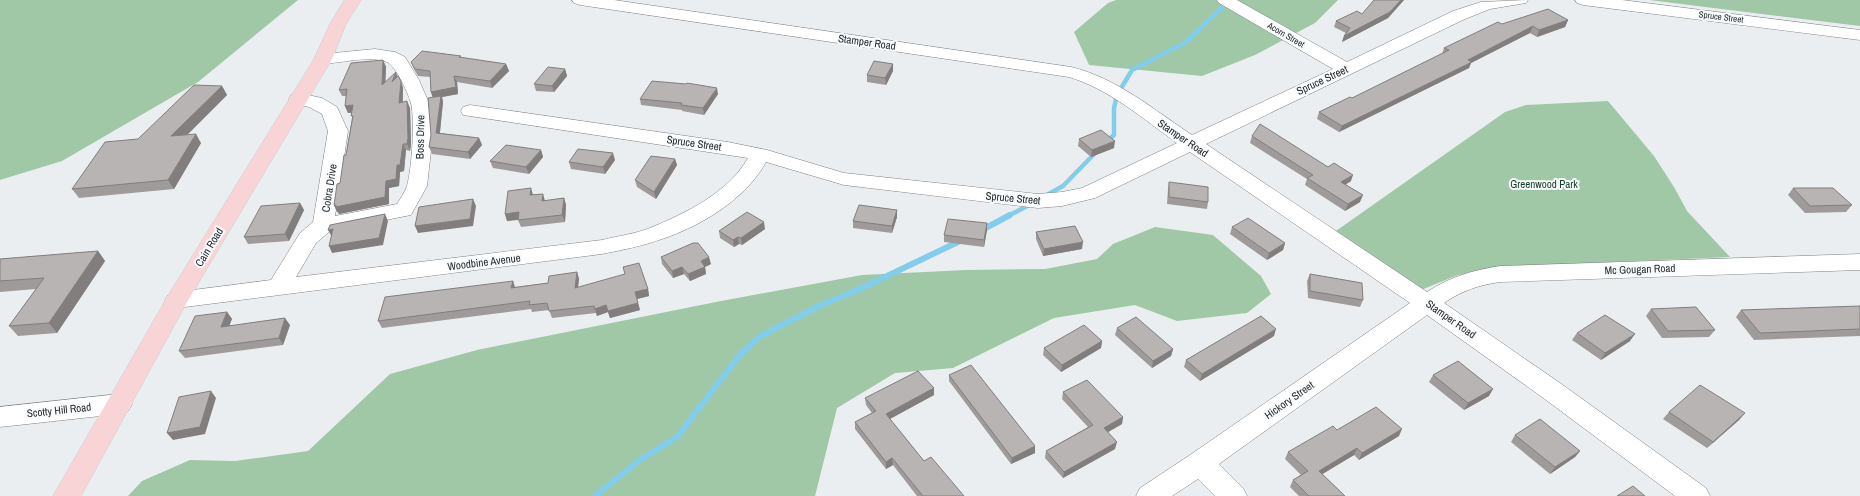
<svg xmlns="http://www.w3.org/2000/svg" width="1860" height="496" font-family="'Archivo Narrow',sans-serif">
<rect width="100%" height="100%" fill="#ebeef1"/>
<path fill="#a0c8a6" d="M0 0H298L198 82 62 161 0 180Z
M1116 0H1338L1315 23 1255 55 1202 76 1089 65 1074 32 1108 3Z
M1649 0H1860V26Z
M1608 101 1654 156 1674 187 1687 211 1730 257 1495 267 1458 275 1421 290 1333 233 1505 112 1526 105Z
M1155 227 1213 235 1261 276 1271 294 1247 313 1177 321 1135 305 1054 318 953 368 895 373 837 408 815 496H128L142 481 190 460 235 461 308 451 390 374 477 350 721 301 862 275 966 270 1045 269 1097 259 1113 244Z"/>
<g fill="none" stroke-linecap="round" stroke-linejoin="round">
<path stroke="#82cdec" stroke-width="4.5" d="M1106 142 1114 135V108L1117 95 1132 70 1186 42 1230 0
M1045 196 1063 186 1097 151
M1008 216 1033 203"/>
<path stroke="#82cdec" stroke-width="6" d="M980 231 1010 215
M595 496 640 460 677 437 739 356 759 337 819 306 862 288 960 241"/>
<g stroke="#7d8083" stroke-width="1">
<path id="minor" d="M572 0H614L1071 67C1117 78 1154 110 1192 135L1333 69 1219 3 1217 0H1237L1347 62 1453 11 1481 2 1528 0 1526 3 1490 9 1465 19 1206 144 1427 292C1449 277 1474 270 1500 266L1860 254V270L1500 282C1479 285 1461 291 1444 303L1560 383 1706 488 1710 496H1675L1542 397 1427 315 1219 464 1243 488 1247 496H1215L1198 479 1172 496H1136L1140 488 1190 455 1410 303 1190 152 1095 198 1062 206 1038 208 844 185 766 162C746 199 701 226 662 239 643 246 622 250 602 254L177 308 169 306 165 300 169 294 177 292 271 280 300 233 313 222 328 131 322 114 309 107 291 103 289 99 291 95 298 93 322 98 337 107 348 131 335 216 397 204C400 199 405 192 407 186 412 167 415 122 411 103 408 93 396 66 387 62 373 55 339 63 323 64L317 63 314 59 317 55 323 54 375 49 395 52 405 57 419 80 429 103 432 142 427 186 411 215 330 231 316 243 296 277 602 240C618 236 635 234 650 228 686 213 728 193 748 158L463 115 461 111 463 107 470 105 728 142 767 150 844 173 1038 194 1062 192 1082 188 1177 143C1143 119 1109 89 1069 77L580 5 574 3Z
M1575 0H1622L1860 30V40L1583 5 1577 3Z
M119 394 128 397 132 404 128 411 119 414 0 427V407Z"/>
</g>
<g stroke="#cbcccc" stroke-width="1">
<path id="major" d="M345 0H361L346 24 332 59 187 302 81 496H53L169 294 314 59 330 24Z"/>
</g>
<use href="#minor" fill="#fff" fill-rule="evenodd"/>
<use href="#major" fill="#f9d4d6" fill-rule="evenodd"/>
</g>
<path fill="#9f9b9b" d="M1374 0H1404L1388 18 1342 42 1344 36 1346 33 1334 27 1336 21 1362 14Z
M1568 20 1565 27 1537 37 1530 33 1471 63 1469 68 1339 132 1317 119 1319 112 1352 98 1442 54 1444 48 1502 24Z
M462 58 506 64 509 71 492 88 457 82 458 94 442 97 443 102 440 133 479 138 482 145 470 159 432 154 429 147 431 135 433 97 431 92 430 77 418 76 414 69 411 62Z
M383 60 386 67 385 82 398 76 403 88V102L410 108 411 144 410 151 406 150 404 171 400 172 399 186 389 188V204L339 214 338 212H337L334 205 340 183 346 155 352 118V113H348L345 106 346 96H342L339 90Z
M893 64V71L886 85 867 82V75Z
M565 69 567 76 554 92 536 91 534 84Z
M222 86 227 95 187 135 201 143 174 189 79 198 72 189 138 139Z
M718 94 704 115 682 111V110L641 105 640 99Z
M1252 136 1351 181 1346 184 1360 202 1345 211 1305 185 1307 179 1250 143Z
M1079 139 1114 148 1091 157 1078 146Z
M541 150 543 157 529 174 493 168 490 161Z
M675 159 677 165 656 199 637 187 635 180Z
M615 160 605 174 571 169 569 162Z
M1169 182 1208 202 1207 209 1167 204 1168 189Z
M1793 188 1852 205 1846 212 1805 213 1788 195Z
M533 195 545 201 564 198 566 205 565 222 521 227 518 220 507 221 505 214Z
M300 203 304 210 289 241 248 244 244 237Z
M897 210V217L892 233 853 228V221Z
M987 223V230L984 247 944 242V235Z
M1232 227 1285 243 1283 250 1267 260 1230 234Z
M765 229 742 245 739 244 734 247 720 238 719 231Z
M1036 232 1082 249 1043 256 1036 239Z
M98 251 105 261 57 333 18 336 9 326 36 289 0 292V259Z
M661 257 711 264 705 267 706 274 690 281 684 274 673 278 662 264Z
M577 272 579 279 578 287 648 289 649 296 637 299 640 310 610 318 608 312 597 316 596 313 552 318 549 310 532 312 531 309 382 328 378 321 513 281 515 287 548 283Z
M1310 274 1363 300 1360 307 1308 298 1307 281Z
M1860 306V336L1754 340 1736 317 1741 310Z
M1651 309 1715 330 1709 337 1662 338 1646 316Z
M227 312 232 319 229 325H290L283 345 185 358 179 351Z
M1117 328 1173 349 1171 356 1152 368 1115 335Z
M1577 333 1630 341 1601 360 1572 340Z
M1274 336 1200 381 1184 367 1186 360Z
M1102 341 1101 348 1061 372 1043 355 1044 348Z
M949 375 1035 453 1011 464 949 381Z
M1433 375 1489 396 1464 410 1429 382Z
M934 388V395L890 419 924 461 964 496H917L893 465 886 469 855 429V422L872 413 866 405 865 398Z
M1063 392 1123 417 1122 424 1108 432 1115 449 1063 478 1045 458 1046 451 1088 427 1062 399Z
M1669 412 1745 413 1739 420 1707 448 1663 419Z
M1337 430 1399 436 1359 460 1354 455 1322 474 1345 496H1299L1290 487 1293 480 1301 475 1285 459 1288 452Z
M1515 435 1580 451 1575 457 1550 474 1511 442Z"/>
<path fill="#827e7e" d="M1401 0H1404L1388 18 1342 42 1344 36Z
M1568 20 1565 27 1537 37 1539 30Z
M1533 26 1530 33 1471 63 1469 68 1339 132 1342 126Z
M383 60 386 67 385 92 382 85Z
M506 64 509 71 492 88 490 81Z
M893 64V71L886 85 885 78Z
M565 69 567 76 554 92 552 86Z
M396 72 398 78 392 82Z
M454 76 457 82 458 94 442 97 443 102 439 140 436 133 433 99 431 92Z
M401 81 403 88 402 109 399 103Z
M222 86 227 95 177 145 171 136Z
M717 88 718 94 704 115 703 108Z
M407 101 410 108 411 144 410 151 407 144Z
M353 105 356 112 348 113 345 106Z
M196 134 201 143 174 189 168 180Z
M479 138 482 145 470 159 468 152Z
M1115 141 1114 148 1091 157 1092 150Z
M403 144 406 150 404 171 400 172 399 186 389 188V204L339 214 338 212H337L334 205 386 181 397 165Z
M541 150 543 157 529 174 526 167Z
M613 153 615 160 605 174 603 167Z
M675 159 677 165 656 199 654 192Z
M1353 175 1351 181 1339 189 1341 182Z
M531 188 533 195H530Z
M543 194 545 201H542Z
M1363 195 1360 202 1345 211 1348 204Z
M564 198 566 205 565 222 562 215Z
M473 199 476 206 473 226 418 233 415 226Z
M300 203 304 210 289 241 285 234Z
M897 210V217L892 233V226Z
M519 212 522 219 507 221 505 214Z
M385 214 388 221 383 245 332 253 329 246Z
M764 222 765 229 742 245 741 238Z
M987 223V230L984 247V240Z
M333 229 332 237 328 230Z
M738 237 739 244 734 247 733 240Z
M1083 242 1082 249 1043 256 1044 249Z
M1285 243 1283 250 1267 260 1269 253Z
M98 251 105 261 57 333 49 323Z
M709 257 711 264 705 267 706 274 690 281 688 274 701 261Z
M682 267 684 274 673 278 672 271Z
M577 272 579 279 577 295 575 288Z
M513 281 515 288H511Z
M648 289 649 296 637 299 635 292Z
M638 303 640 310 610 318 608 312 597 316 595 309 606 305Z
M227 312 232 319 226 334 221 327Z
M285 318 290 325 283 345 279 338Z
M1276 329 1274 336 1200 381 1202 374Z
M1635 334 1630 341 1601 360 1605 353Z
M1102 341 1101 348 1061 372 1062 365Z
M1173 349 1171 356 1152 368 1153 361Z
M934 388V395L886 421V414Z
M1493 389 1489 396 1464 410 1468 403Z
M211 391 216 398 205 434 173 440 167 433Z
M1745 413 1739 420 1707 448 1713 442Z
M1123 417 1122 424 1103 435 1104 428Z
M1402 429 1399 436 1359 460 1362 453Z
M1117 442 1115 449 1063 478 1064 472Z
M1035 446V453L1011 464 1012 458Z
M1357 448 1354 455 1316 478 1319 471Z
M1580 451 1575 457 1550 474 1555 467Z
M892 458 893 465 886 469V462Z"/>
<path fill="#b9b4b4" stroke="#827e7e" d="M1374 0H1401L1390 12 1344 36 1350 28 1336 21 1357 11 1362 14Z
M1548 9 1568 20 1539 30 1533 26 1468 60 1472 62 1342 126 1319 112 1350 97 1352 98 1449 50 1444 48 1498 22 1502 24Z
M422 51 461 56 459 57 506 64 490 81 454 76 456 87 431 92 430 71 415 69 411 62Z
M383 60 382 85 396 72 392 82 398 76 401 81 399 103 407 101 408 138 407 144H403L400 165H397L396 179 386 181 385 197 336 207V205H334L337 184 340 183 344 155H346L353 116H351L353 105 345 106 347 89 339 90 351 63Z
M874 61 893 64 885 78 867 75Z
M548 67 565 69 552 86 534 84Z
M652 81 686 84 687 83 717 88 703 108 681 105 682 103 640 99Z
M194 85 222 86 171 136 196 134 168 180 72 189 105 142 138 139Z
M441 96 436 133 479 138 468 152 429 147 431 135 428 98Z
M1260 124 1328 167 1334 163 1353 175 1341 182 1363 195 1348 204 1307 178 1313 175 1252 136Z
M1101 130 1115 141 1092 150 1079 139Z
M506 145 541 150 526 167 490 161Z
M578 149 613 153 603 167 569 162Z
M651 156 675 159 654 192 635 180Z
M1169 182 1208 187V202L1169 197Z
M531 188 530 195 543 194 542 201 564 198 562 215 518 220 519 212 505 214 508 191Z
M1793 188H1833L1852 205 1810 206Z
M473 199 470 219 415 226 419 207Z
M300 203 285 234 244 237 261 206Z
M859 205 897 210 892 226 853 221Z
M747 212 764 222 741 238 738 237 733 240 719 231Z
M385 214 379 238 329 246 333 229 328 230 330 225Z
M1248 218 1285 243 1269 253 1232 227Z
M948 219 987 223 984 240 944 235Z
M1075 226 1083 242 1044 249 1036 232Z
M693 243H698L709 257 701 261 705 267 688 274 682 267 672 271 661 257Z
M98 251 49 323 9 326 44 278 0 281V259Z
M639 263 648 289 635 292 638 303 608 311 606 305 595 309 594 306 549 311 547 303 529 305 530 301 378 321 385 297 513 281 511 288 548 283 549 276 577 272 575 288 625 274 623 267Z
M1310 274 1362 283 1363 300 1310 291Z
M1860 306V329L1760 333 1741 310Z
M1696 307 1715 330 1668 331 1651 309Z
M227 312 221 327 285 318 279 338 179 351 195 316Z
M1605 315 1635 334 1605 353 1577 333Z
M1261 316 1276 329 1202 374 1186 360Z
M1136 317 1173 349 1153 361 1117 328Z
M1084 325 1102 341 1062 365 1044 348Z
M1458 361 1493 389 1468 403 1433 375Z
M971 365 1035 446 1012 458 949 375Z
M918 371 934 388 886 414 924 461 931 457 964 496H923L892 458 886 462 855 422 876 411 865 398Z
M1087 380 1123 417 1104 428 1117 442 1064 472 1046 451 1093 425 1063 392Z
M1700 385 1745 413 1713 442 1669 412Z
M211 391 200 427 167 433 179 397Z
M1376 407 1402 429 1362 453 1357 448 1319 471 1345 496H1309L1293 480 1308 471 1288 452 1333 426 1337 430Z
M1540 419 1580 451 1555 467 1515 435Z
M1633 486 1645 496H1617Z"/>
<g text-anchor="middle" stroke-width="4" stroke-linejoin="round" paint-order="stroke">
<g font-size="9" fill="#282a2b" stroke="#f8fcff">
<text transform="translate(1721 17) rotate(7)" y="3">Spruce Street</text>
<text transform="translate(1286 35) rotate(30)" y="3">Acorn Street</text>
</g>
<g font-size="11" fill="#282a2b" stroke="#f8fcff">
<text transform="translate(867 42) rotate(8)" y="4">Stamper Road</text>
<text transform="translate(1322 80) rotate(-25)" y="4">Spruce Street</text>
<text transform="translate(420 137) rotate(-89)" y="4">Boss Drive</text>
<text transform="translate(1183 138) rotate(34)" y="4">Stamper Road</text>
<text transform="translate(694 143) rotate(8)" y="4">Spruce Street</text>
<text transform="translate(329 188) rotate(-81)" y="4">Cobra Drive</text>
<text transform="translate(1013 198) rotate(5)" y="4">Spruce Street</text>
<text transform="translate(209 247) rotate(-59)" y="4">Cain Road</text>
<text transform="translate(484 262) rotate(-7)" y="4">Woodbine Avenue</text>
<text transform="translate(1640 269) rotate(-2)" y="4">Mc Gougan Road</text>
<text transform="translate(1451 319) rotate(35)" y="4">Stamper Road</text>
<text transform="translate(1289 400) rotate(-35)" y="4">Hickory Street</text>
<text transform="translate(59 410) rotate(-6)" y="4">Scotty Hill Road</text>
</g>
<g font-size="11" fill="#143d1e" stroke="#f8fcff">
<text x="1544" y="188">Greenwood Park</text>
</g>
</g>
</svg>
